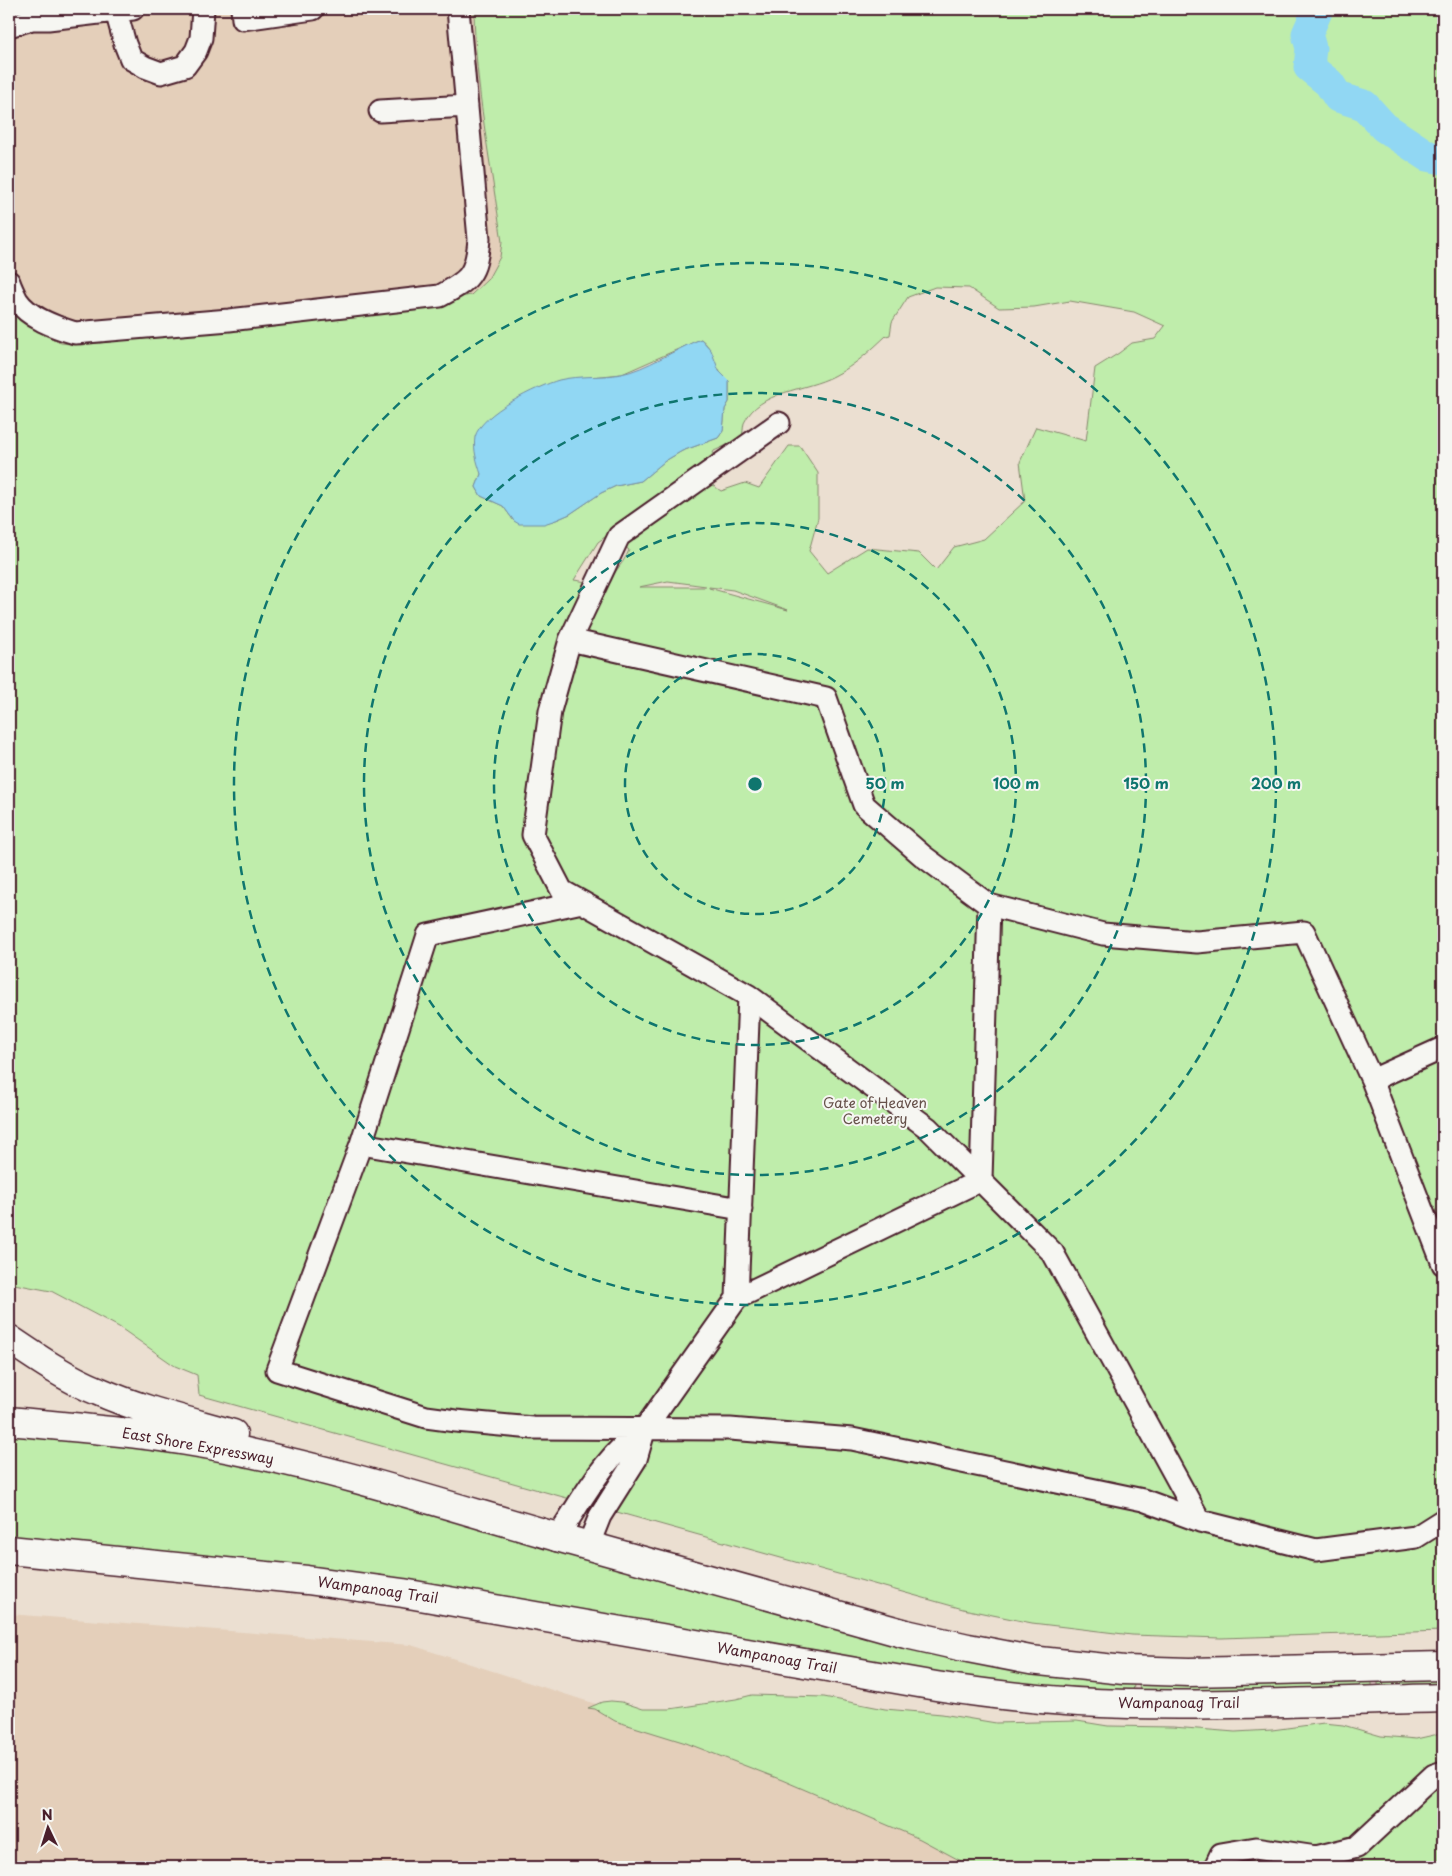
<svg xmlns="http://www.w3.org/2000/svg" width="1452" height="1876" font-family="'Playpen Sans',sans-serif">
<rect width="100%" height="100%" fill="#ebdfd1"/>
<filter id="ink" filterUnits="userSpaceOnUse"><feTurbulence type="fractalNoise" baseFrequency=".02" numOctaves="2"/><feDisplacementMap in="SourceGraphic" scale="10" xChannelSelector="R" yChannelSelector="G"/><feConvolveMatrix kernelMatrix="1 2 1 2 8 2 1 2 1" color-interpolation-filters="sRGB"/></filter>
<g filter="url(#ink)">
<path fill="#e4cfba" d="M9 9H474L476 49 482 102 502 242 500 257 488 279 471 295 393 310 81 345 61 343 37 331 9 306Z
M9 1614 411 1645 1105 1867H9Z"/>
<path fill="#bfedab" stroke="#84866b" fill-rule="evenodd" d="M474 9H1443V1631L1221 1638 1132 1635 1032 1623 963 1609 199 1395 197 1375 175 1366 119 1327 51 1291 9 1283V306L37 331 61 343 81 345 393 310 471 295 488 279 500 257 502 242C491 165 475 87 474 9ZM935 287 969 288 999 308 1034 307 1070 301 1134 312 1165 326 1155 339 1132 343 1119 353 1095 368 1086 441 1036 427 1020 462 1025 501 984 539 954 547 936 570 919 553 867 548 827 573 809 551 818 518V473L800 446H789L759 488 745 483 721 491 701 477 714 451 742 438C743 433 743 427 744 423 759 390 806 391 834 376 854 366 870 351 886 336L890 335 892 322 908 297ZM701 339C713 348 712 361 720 372 723 375 726 378 729 381V402L725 409 723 431 718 438 682 451 665 461 641 481 616 486 601 493 570 514 556 520 545 523 514 521 503 506 481 496 476 487 481 474 496 413 519 398 561 380 622 374ZM605 537 617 540 629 550C626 558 621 564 616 571 613 576 612 581 608 585L574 580 598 542ZM668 581 706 586V587H639ZM709 587 733 590 788 610 709 588Z
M9 1432 122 1444 273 1469 1040 1675 1134 1684 1133 1694 997 1683 9 1538Z
M1443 1680V1687L1378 1689V1682Z
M1372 1682V1689L1140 1693 1139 1684 1206 1686Z
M752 1695 824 1697 885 1709 942 1714 996 1723 1077 1721 1108 1726 1173 1727 1235 1732 1272 1730 1324 1723 1343 1725 1381 1736 1416 1739 1443 1733V1867H980L961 1861 920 1839 782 1780 686 1743 615 1721 595 1709 588 1708 602 1702 611 1701 622 1702 643 1709H670L736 1699Z"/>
<path fill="#91d7f3" stroke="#758da3" d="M701 339 711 350 719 371 729 381V402L725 409 723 431 718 438 682 451 665 461 641 481 616 486 601 493 570 514 556 520 544 524H519L514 521 503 506 481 496 476 487 481 474C477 462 473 450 475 437 481 413 538 386 559 380 579 375 601 378 621 374 645 370 677 348 701 339Z"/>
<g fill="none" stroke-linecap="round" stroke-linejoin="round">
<path stroke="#91d7f3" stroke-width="31" d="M1318 9 1307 34 1311 48 1309 67 1329 83 1338 97 1364 105 1384 127 1428 156 1443 159"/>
<g stroke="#4a1f2b" stroke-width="25">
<path id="minor" d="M242 9 243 19 313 9
M116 11 125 44 131 59 145 67 161 73 185 66 196 51 201 38 203 9
M9 26 32 19H48L133 9
M380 111 467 106
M9 282C11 288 14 294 17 300 29 318 55 327 75 333L229 320 440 296C470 280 476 275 479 239L458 9
M570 640 826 698 864 805 923 856 989 905 1103 934 1197 942 1304 932 1372 1080 1443 1264
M582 902 428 935 361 1144 277 1370 426 1417 456 1421 533 1428 730 1429 852 1439 1143 1500 1200 1521 1316 1550 1416 1537 1443 1520
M749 996 928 1128 1053 1253 1200 1521
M1372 1080 1443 1048
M361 1144 741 1209
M737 1298 981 1180 989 905
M645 1428 737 1298 749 996 562 891 533 835 550 711 570 640 619 536 779 423
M557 1537C583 1499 605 1454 645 1428L636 1459 600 1516 588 1546
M1215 1867 1221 1854 1256 1848 1316 1857 1357 1847 1434 1775 1443 1772"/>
</g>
<g stroke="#4a1f2b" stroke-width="31">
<path id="major" d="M557 1537 906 1634 968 1648 1030 1660 1124 1670 1189 1672 1443 1666"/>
</g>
<g stroke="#4a1f2b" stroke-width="31">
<path id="highway" d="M9 1339C37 1358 66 1378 98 1391 141 1410 188 1421 233 1434
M9 1421C83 1428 158 1434 231 1449 341 1471 449 1506 557 1537
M9 1550 307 1580 403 1593 936 1686C1000 1696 1064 1703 1129 1704 1233 1706 1339 1701 1443 1698"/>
</g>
<use href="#minor" stroke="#f6f6f2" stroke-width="21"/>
<use href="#major" stroke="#f6f6f2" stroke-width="28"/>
<use href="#highway" stroke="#f6f6f2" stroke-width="28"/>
</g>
</g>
<g fill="none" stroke="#0f766e" stroke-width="2.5" stroke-dasharray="9 6">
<circle cx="755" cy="784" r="130"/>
<circle cx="755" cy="784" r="261"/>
<circle cx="755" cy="784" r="391"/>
<circle cx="755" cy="784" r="521"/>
</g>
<g text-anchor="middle" stroke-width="4" stroke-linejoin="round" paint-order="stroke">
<g font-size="14" fill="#67524b" stroke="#f6f6f2">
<text x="875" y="1108">Gate of Heaven<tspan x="875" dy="16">Cemetery</tspan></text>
</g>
<g font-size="14" fill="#4a1f2b" stroke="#f6f6f2">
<text transform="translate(198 1446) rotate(10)" y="5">East Shore Expressway</text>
<text transform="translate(378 1590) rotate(8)" y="5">Wampanoag Trail</text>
<text transform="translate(777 1658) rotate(10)" y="5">Wampanoag Trail</text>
<text x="1179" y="1708">Wampanoag Trail</text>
</g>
</g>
<circle cx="755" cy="784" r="8" fill="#0f766e" stroke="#f6f6f2" stroke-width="2.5"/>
<g font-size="15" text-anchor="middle" font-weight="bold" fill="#0f766e" stroke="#f6f6f2" stroke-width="4" stroke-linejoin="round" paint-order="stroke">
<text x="885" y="789">50 m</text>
<text x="1016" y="789">100 m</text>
<text x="1146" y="789">150 m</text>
<text x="1276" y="789">200 m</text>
</g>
<rect width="1452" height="1876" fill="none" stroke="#f6f6f2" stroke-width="30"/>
<rect x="15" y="15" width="1422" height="1846" fill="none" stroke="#4a1f2b" stroke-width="2" filter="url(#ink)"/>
<g transform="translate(48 1828) rotate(356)" stroke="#f6f6f2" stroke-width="4" paint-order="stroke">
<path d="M0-4L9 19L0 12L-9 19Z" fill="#4a1f2b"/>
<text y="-8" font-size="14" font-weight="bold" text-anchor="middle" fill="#4a1f2b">N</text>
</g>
</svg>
